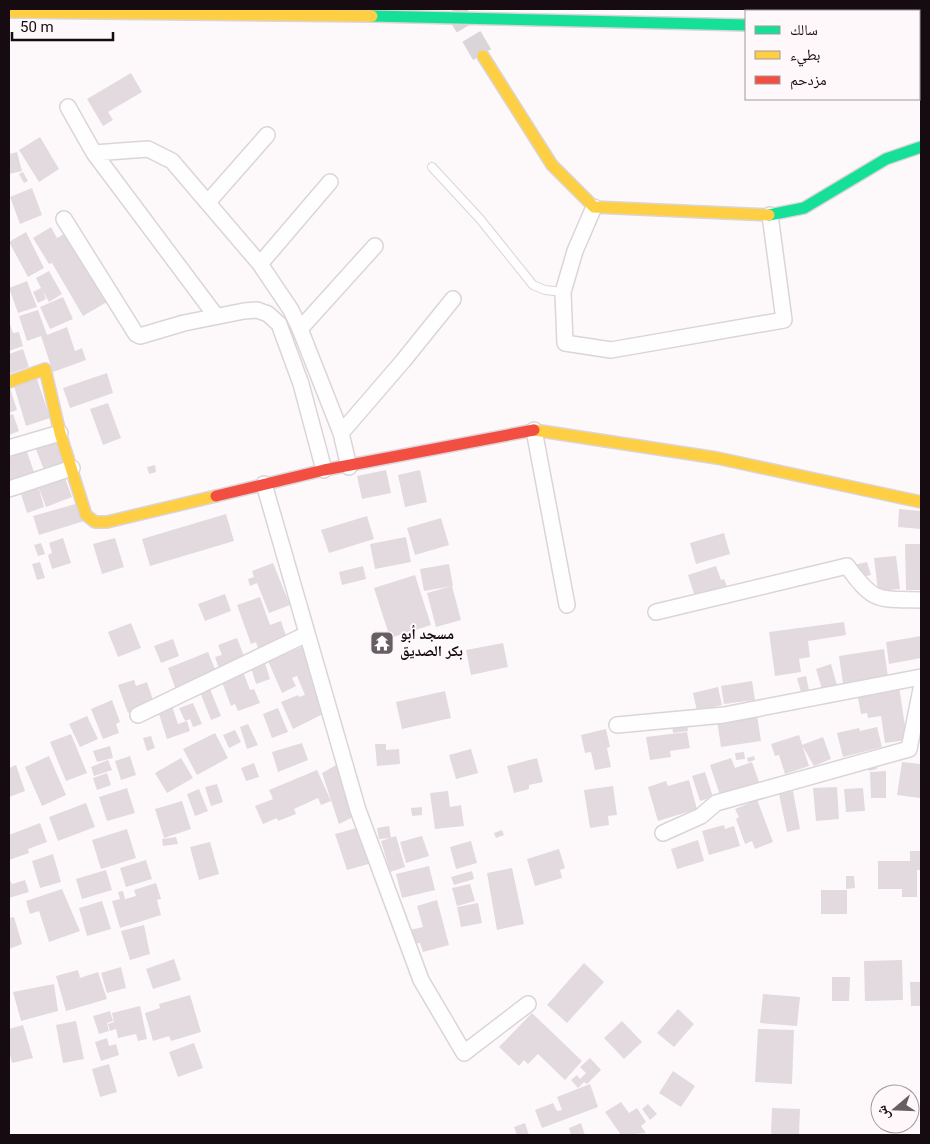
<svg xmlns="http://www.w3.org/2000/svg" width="930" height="1144" font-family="Roboto,'Noto Naskh Arabic',sans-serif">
<rect width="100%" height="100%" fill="#fdf9fb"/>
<path fill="#e2dade" d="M131 73 142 92 108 112 113 120 103 126 87 99Z
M40 137 59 169 39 182 19 150Z
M17 152 22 171 9 174V154Z
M23 172 28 181 24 183 19 174Z
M32 188 42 215 20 224 10 197Z
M51 227 57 238 67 232 107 302 83 316 52 263 49 264 33 238Z
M26 232 44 268 28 277 9 242Z
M49 271 62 294 49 302 43 291 46 299 38 303 33 292 41 288 36 278Z
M27 281 37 307 18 313 9 288Z
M63 297 73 319 50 329 40 307Z
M38 310 47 335 67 327 75 351 82 348 86 360 53 372 41 336 27 341 19 316Z
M9 321 13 333 19 332 23 346 9 351Z
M23 349 29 367 9 374V354Z
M107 373 113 393 70 408 63 388Z
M37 379 50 418 26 426 14 386Z
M9 385 17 410 9 413Z
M108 403 121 438 103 445 90 409Z
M13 414 19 431 9 435V415Z
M58 438 66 461 44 470 35 447Z
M26 449 35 475 9 484V455Z
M155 465 156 472 149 474 147 467Z
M386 470 391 493 362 499 357 476Z
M420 470 427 502 405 507 398 475Z
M65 478 72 497 46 507 39 488Z
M38 485 44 507 27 513 20 491Z
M79 503 84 521 39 535 33 516Z
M899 509 921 511V529L898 527Z
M226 514 234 541 150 566 142 539Z
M367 516 374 539 329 553 321 530Z
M441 518 449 545 415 555 407 528Z
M724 533 730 554 696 564 690 543Z
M406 537 411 562 375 569 370 544Z
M63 538 71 563 52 569 48 555 52 553 49 543Z
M115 538 124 567 102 574 93 544Z
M41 543 45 554 38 556 34 545Z
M905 544H921V590H906Z
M896 556 900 589 878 591 874 558Z
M40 562 45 578 37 580 32 564Z
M867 562 871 575 858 578 854 565Z
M273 563 290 605 269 613 257 583 250 586 248 579 254 577 252 571Z
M449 564 453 586 424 591 420 569Z
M363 566 366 579 342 585 339 572Z
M716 566 721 580 724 579 728 589 696 600 688 575Z
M415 575 431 625 390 638 374 588Z
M452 586 461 620 436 627 427 593Z
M225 594 231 611 205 621 198 604Z
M260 597 270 625 281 621 287 639 258 649 256 642 251 644 237 605Z
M844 622 846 635 808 641 810 657 799 659 801 672 775 676 769 632Z
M131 623 141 648 118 657 108 632Z
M921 636V658L889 664 886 642Z
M237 638 245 659 219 669 215 657 222 655 218 645Z
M173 639 179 656 161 663 154 646Z
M503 643 508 667 471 675 466 650Z
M304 646 325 713 293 729 281 702 298 695 299 697 305 695 297 676 292 678 296 686 282 693 268 661Z
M884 649 888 677 843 684 839 656Z
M208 652 217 674 176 690 168 668Z
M264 660 270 679 256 684 250 664Z
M831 664 837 685 822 689 816 669Z
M242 669 250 690 254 689 260 703 238 711 235 704 231 706 220 677Z
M806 676 809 690 801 692 797 678Z
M134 680 136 686 147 682 154 703 128 713 118 685Z
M752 681 755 700 724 704 721 686Z
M899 686 907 740 885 743 881 716 868 718 867 713 861 714 857 692Z
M718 687 722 705 697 711 693 693Z
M210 689 221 716 211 720 200 692Z
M445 691 451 718 402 729 396 702Z
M112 700 120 722 116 724 119 733 103 739 91 709Z
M193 703 202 724 193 727 190 719 185 721 179 708Z
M172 706 178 724 187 721 190 731 167 739 158 711Z
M278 708 288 732 272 738 263 714Z
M757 715 761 741 721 747 717 720Z
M87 716 98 739 80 747 69 724Z
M687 722 688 731 673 733 672 724Z
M248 724 258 745 247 749 240 727Z
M877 727 882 747 843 757 837 733 859 728 860 731Z
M606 729 610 747 607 748 611 767 595 770 591 752 585 753 581 735Z
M235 730 241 742 229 748 223 735Z
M687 732 690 748 670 751 671 757 650 760 646 737Z
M215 733 228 758 197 775 183 749Z
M71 734 87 773 66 781 50 742Z
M799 735 809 766 785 774 779 755 775 756 771 744Z
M151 736 155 748 147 751 143 738Z
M823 737 831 759 814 766 802 745Z
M302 743 308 760 278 772 272 752Z
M375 744H386V750L399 749 400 764 377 766Z
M110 746 113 758 97 762 93 751Z
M471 749 478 773 456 779 449 755Z
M744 752 745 759 736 760 735 753Z
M49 756 66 795 42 806 25 767Z
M130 756 136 775 121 780 115 761Z
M754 756 755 760 748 762 747 758Z
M181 758 193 778 167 793 155 773Z
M537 758 543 782 529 785V789L514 793 507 766Z
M731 758 735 768 752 762 759 782 720 795 710 765Z
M108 760 112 770 94 776 91 767Z
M876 762 877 769 869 771 867 764Z
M902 762 921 764 920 798 897 795Z
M254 763 259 777 246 781 241 768Z
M338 764 355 816 339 824 322 773Z
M16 765 25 791 9 797V768Z
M317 770 331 801 321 805 318 798 294 809 296 814 278 821 277 818 263 824 255 806 273 799 269 790Z
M886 771V798H871L870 772Z
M705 772 713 797 700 801 692 776Z
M107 773 111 785 97 790 93 778Z
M689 780 697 809 658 821 648 787 666 781 668 786Z
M217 784 223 802 211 806 205 787Z
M613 786 617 815 608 816 609 825 590 828 584 790Z
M837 787 839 819 816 821 813 788Z
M127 788 135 813 107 821 99 797Z
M863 788 865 811 846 812 844 789Z
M199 789 208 811 195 816 187 794Z
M448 791 450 807 461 805 464 826 435 829 430 793Z
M793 791 800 829 787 832 779 794Z
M755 794 773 842 755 849 752 841 745 844 736 819 739 817 735 809 752 802 750 796Z
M182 801 191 829 164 838 155 809Z
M86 803 95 827 58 841 49 817Z
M422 807V815L412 816 411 808Z
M40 823 47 842 28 849 29 853 9 860V835Z
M724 825 725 829 734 826 740 846 709 855 702 831Z
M389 826 391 838 379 839 377 828Z
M360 827 372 863 347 870 335 834Z
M127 829 136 858 101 869 92 840Z
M502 830 504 835 496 838 494 833Z
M396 836 405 867 390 872 381 841Z
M422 836 429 856 406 863 400 842Z
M176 837 178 844 163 846 162 839Z
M698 840 704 861 677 869 671 849Z
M471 841 477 863 456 869 450 847Z
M210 842 219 874 199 880 190 847Z
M559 849 565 868 560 870 562 878 535 886 527 859Z
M910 851H921V870H917V897H902V889H878V861H910Z
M53 854 61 882 40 888 32 861Z
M146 860 152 879 126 887 120 868Z
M429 866 435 890 402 898 396 874Z
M512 868 524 924 497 930 487 873Z
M106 870 112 890 82 899 76 879Z
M472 871 474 879 454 885 451 877Z
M846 876H854L855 888 846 889Z
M9 878 12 884 25 880 29 892 9 898Z
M156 883 161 899 157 900 161 915 120 928 112 901 120 899 118 892 123 891 125 899 136 896 134 890Z
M470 884 475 901 457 906 452 888Z
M62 889 80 931 49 942 39 911 30 914 26 901Z
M821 890H847V914H821Z
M437 900 449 945 423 952 420 943 414 944 410 930 423 927 417 906Z
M102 901 111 929 87 936 79 908Z
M478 903 482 923 461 927 457 907Z
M14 917 22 944 9 949V918Z
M144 925 150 954 130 960 121 931Z
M174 959 181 980 153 989 146 969Z
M902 960 903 1000 865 1001 864 961Z
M584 963 604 982 567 1023 547 1005Z
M121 967 126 988 107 993 101 973Z
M78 970 80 978 98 972 107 999 66 1011 56 976Z
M832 977H850L849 1001H832Z
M910 982H921V1006H911Z
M54 984 58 1011 21 1021 13 992Z
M763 994 800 997 797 1026 760 1023Z
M190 995 201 1032 171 1041 169 1036 153 1041 145 1013 160 1008 159 1004Z
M140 1006 147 1039 138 1041 136 1034 118 1038 116 1029 110 1031 108 1024 114 1022 112 1013Z
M678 1009 694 1024 674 1047 657 1033Z
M110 1011 113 1021 107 1023 109 1031 99 1034 93 1016Z
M532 1013 582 1061 565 1080 538 1054 528 1064 524 1060 519 1066 499 1047Z
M76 1021 84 1059 63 1063 56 1025Z
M622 1021 642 1042 624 1059 604 1038Z
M23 1025 33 1058 12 1063 9 1051V1029Z
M758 1029 794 1030 792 1084 755 1082Z
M107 1038 109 1046 116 1044 119 1055 101 1061 95 1042Z
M194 1043 203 1068 178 1077 169 1052Z
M590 1058 601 1070 587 1084 584 1082 578 1088 571 1080 577 1075 580 1079 586 1073 580 1067Z
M109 1064 117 1092 100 1097 92 1069Z
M673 1071 695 1086 681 1107 659 1093Z
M590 1084 598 1107 542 1128 535 1110 553 1103 557 1111 562 1110 557 1097Z
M621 1102 629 1113 637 1108 646 1122 641 1126 646 1133 621 1135 605 1112Z
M648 1104 657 1114 650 1120 642 1109Z
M772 1108 800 1109 799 1135 771 1134Z
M525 1123 529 1135H517L514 1127Z
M581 1123 585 1135H571L569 1128Z"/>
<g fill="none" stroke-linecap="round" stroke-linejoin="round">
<path stroke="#dad5d8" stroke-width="21" stroke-dasharray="21 11" stroke-linecap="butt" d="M455 9 483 56"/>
<g stroke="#dbd4d8" stroke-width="10">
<path id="lane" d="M432 167 480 219 533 285 545 290 563 292"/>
</g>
<g stroke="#dbd4d8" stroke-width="18">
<path id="street" d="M68 107 94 153 216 316
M94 153 148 149 172 161 260 264 291 310 300 329 341 433 349 467
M209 201 267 135
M594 207 575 251 563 292 565 343 611 350 784 320 770 215
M64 219 136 334 140 336 184 323 244 311 257 310 268 314 279 324 301 384 324 470
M260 264 330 182
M300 329 375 246
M534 430 567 605
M341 433 403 361 453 299
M9 448 60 433
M264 484 358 810 421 980 464 1053 528 1004
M9 489 72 468
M656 612 847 566C874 603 877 599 921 600
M138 715 307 634
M617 725 724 715 921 677
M663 833 701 816 716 803 909 749 921 689"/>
</g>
<g stroke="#dbd4d8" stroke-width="14">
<path id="fast" d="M372 16 746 25
M919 28H921
M769 215 804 208 886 159 921 147"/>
</g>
<g stroke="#dbd4d8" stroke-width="14">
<path id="slow" d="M9 12 372 16
M483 56 552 165 594 207 769 215
M9 382 45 369 60 433 86 515 95 522H107L216 496
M534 430 717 458 921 502"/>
</g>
<g stroke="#dbd4d8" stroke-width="14">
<path id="jam" d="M216 496 324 470 534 430"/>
</g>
<use href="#lane" stroke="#fffefe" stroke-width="8"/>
<use href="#street" stroke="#fffefe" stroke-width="15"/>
<use href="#fast" stroke="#16e098" stroke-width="11"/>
<use href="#slow" stroke="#ffcf43" stroke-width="11"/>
<use href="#jam" stroke="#f24e42" stroke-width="11"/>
</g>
<defs>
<g id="temple-square" transform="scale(1.25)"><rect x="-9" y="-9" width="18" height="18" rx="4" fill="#665e63" stroke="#fef8fb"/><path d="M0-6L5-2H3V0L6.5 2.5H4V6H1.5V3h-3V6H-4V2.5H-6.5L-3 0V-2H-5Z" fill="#fff"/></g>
</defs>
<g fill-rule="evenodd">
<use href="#temple-square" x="382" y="643"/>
</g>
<g text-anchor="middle" stroke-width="4" stroke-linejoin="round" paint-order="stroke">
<g font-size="15" font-weight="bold" fill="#150b11" stroke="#fef8fb" text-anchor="start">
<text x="400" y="639">مسجد أبو<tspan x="400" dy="17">بكر الصديق</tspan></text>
</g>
</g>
<rect width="930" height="1144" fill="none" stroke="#150b11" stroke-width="20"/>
<rect x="745" y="10" width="175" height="90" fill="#fef8fb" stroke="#a1999d"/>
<rect x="755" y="26" width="25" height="8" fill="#16e098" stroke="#a1999d"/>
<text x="790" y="35" font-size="15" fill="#150b11">سالك</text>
<rect x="755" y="51" width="25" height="8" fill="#ffcf43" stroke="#a1999d"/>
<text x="790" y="60" font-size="15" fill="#150b11">بطيء</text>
<rect x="755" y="76" width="25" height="8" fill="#f24e42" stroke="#a1999d"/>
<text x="790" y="85" font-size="15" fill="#150b11">مزدحم</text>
<g transform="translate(895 1109) rotate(251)"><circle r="24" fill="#fef8fb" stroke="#a1999d"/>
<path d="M0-4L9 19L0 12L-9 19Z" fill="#665e63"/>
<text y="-8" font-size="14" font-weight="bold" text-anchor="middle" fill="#150b11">ش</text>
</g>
<path d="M12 32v8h101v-8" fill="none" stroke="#150b11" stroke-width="2.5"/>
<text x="20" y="32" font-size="15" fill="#150b11" stroke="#fef8fb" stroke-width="4" paint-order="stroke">50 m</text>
</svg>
